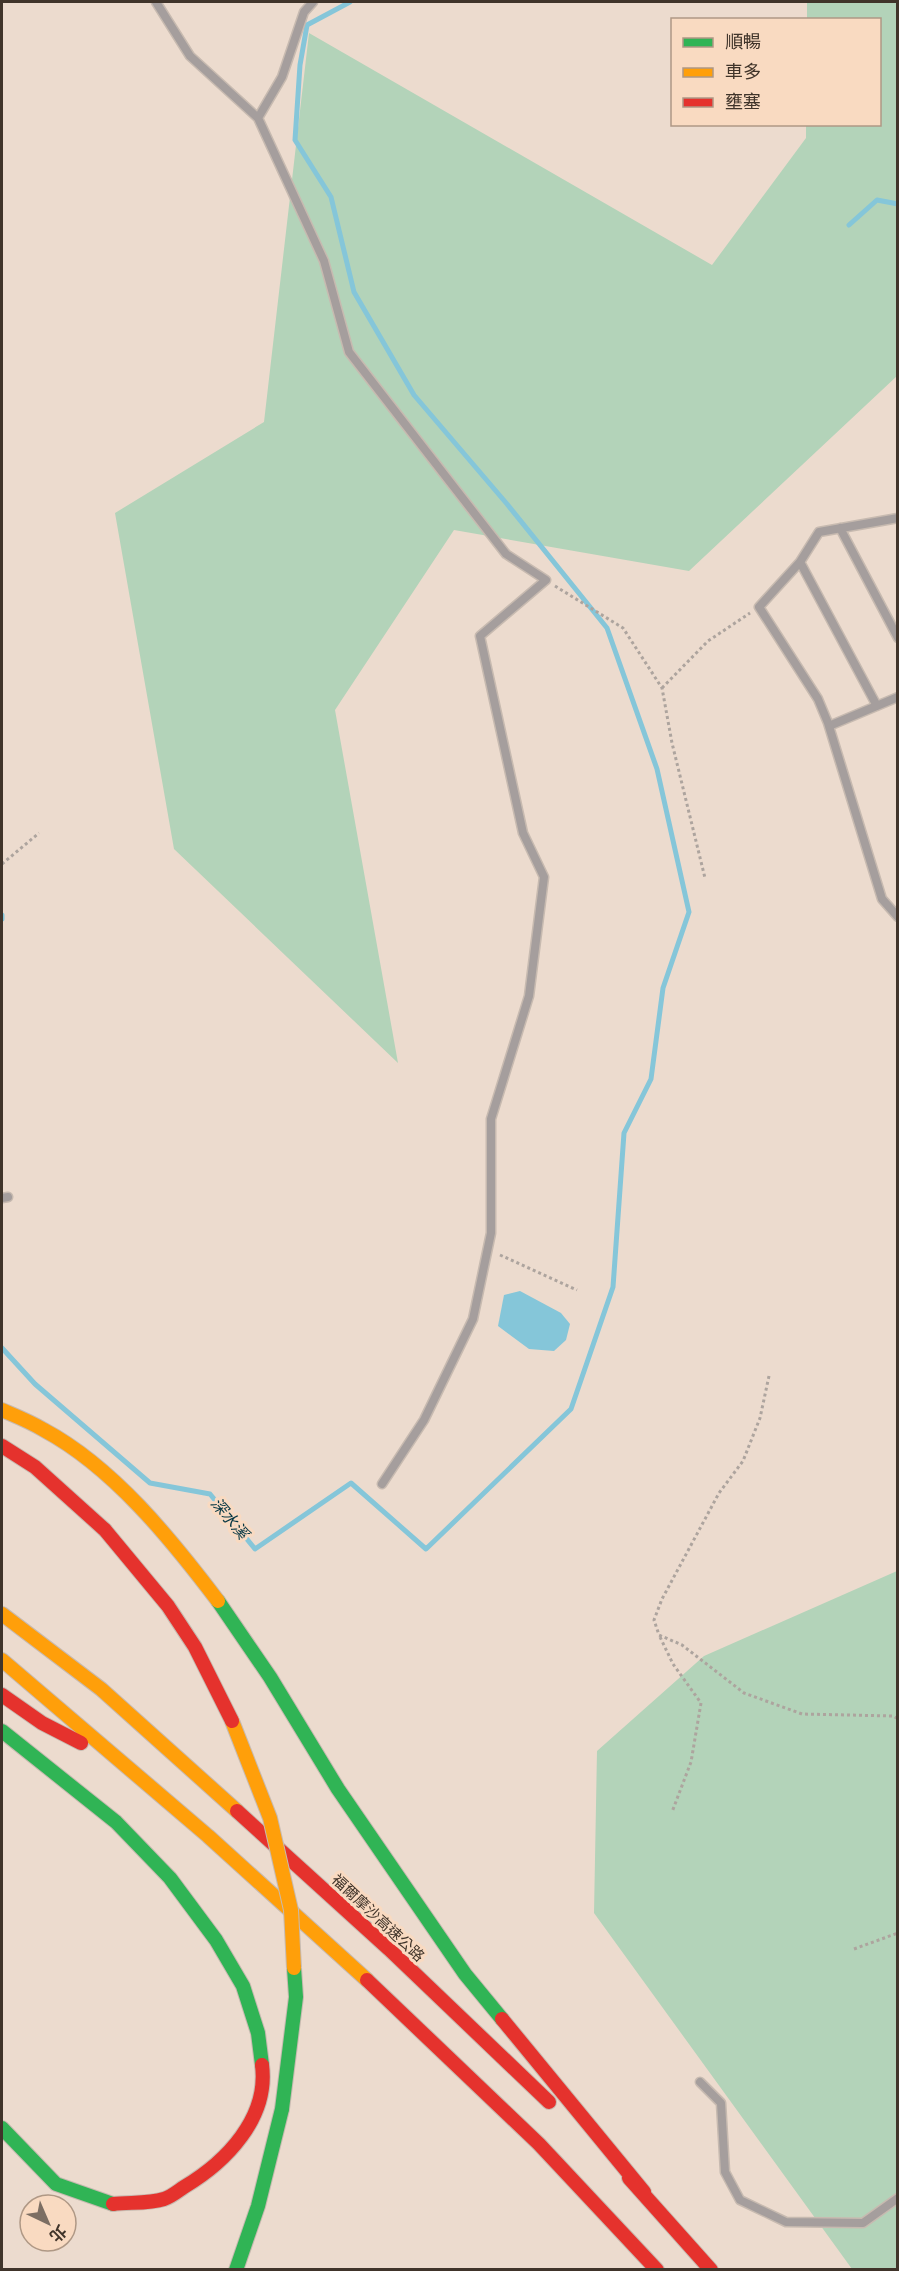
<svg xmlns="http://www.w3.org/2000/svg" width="899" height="2271" font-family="'Work Sans','Noto Sans TC',sans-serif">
<rect width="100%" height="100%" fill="#ecdbce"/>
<path fill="#b3d3b9" d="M807 2H897V376L689 571 454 530 335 710 398 1063 174 849 115 513 264 422 309 33 712 265 806 138V125L880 124V20L807 19Z
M897 1571V2269H852L594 1913 597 1751 704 1656Z"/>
<path fill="#85c6d9" d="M520 1291 561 1313 570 1324 566 1340 554 1351 529 1349 498 1326 504 1295Z"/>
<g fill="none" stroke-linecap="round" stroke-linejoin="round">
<path stroke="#85c6d9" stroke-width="5" d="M849 225 877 200 898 204
M2 915V919
M2 1348 35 1384 150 1483 210 1494 255 1549 351 1483 426 1549 571 1409 613 1287 624 1133 651 1079 663 988 689 912 657 769 607 628 507 504 414 395 354 292 331 197 295 140 300 65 307 25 350 2"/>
<g stroke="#c7bab0" stroke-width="11">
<path id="lane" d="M156 2 190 56 258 118 324 261 349 352 506 554 546 580 480 636 523 833 544 877 529 996 491 1119V1233L473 1319 424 1420 382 1484
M258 118 282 77 304 12 313 2
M898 518 819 532 800 562 759 607 818 699 828 723 882 899 898 917
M840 528 898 638
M800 562 877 706
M829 726 898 697
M2 1198 8 1197
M700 2082 721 2103 725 2172 740 2200 786 2222 863 2223 898 2198"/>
</g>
<g stroke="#c7bab0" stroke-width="16">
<path id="fast" d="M218 1601 270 1677 338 1789 465 1974 502 2019
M2 1731 116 1822 170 1878 216 1940 243 1986 258 2033 262 2065
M2 2128 56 2184 113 2204
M236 2270 258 2206 282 2109"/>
</g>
<g stroke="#c7bab0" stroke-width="16">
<path id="slow" d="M2 1410C16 1416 31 1422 44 1430 113 1467 171 1539 218 1601
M2 1614 101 1689 237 1811
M2 1660 208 1836 367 1980"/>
</g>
<g stroke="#c7bab0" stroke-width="16">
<path id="jam" d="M2 1446 35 1467 105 1530
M2 1695 42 1723 81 1743
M237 1811 389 1949 549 2102
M367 1980 539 2144 657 2270
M502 2019 644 2192
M629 2178 711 2270
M113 2204C129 2202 149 2204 164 2199 171 2197 178 2191 184 2187 226 2162 269 2118 262 2065"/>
</g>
<path stroke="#ada49e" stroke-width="3" stroke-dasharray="3 3" stroke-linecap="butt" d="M555 586 623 628 662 688 672 743 705 878
M662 688 708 641 750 613
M2 864 39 833
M500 1255 577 1290
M769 1376 760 1418 743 1461 719 1493 662 1599 654 1620 659 1635 682 1645 744 1693 802 1714 893 1716 898 1719
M660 1637 673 1664 701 1703 691 1762 672 1812
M854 1949 898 1933"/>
<use href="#lane" stroke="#a59e9d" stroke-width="8"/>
<use href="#fast" stroke="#30b455" stroke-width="14"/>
<use href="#slow" stroke="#ff9f0a" stroke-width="14"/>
<use href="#jam" stroke="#e5322d" stroke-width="14"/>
<g stroke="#c7bab0" stroke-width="16" stroke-linecap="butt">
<path id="fast-bridge" d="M282 2109 296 1997 294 1968"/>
</g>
<g stroke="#c7bab0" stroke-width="16" stroke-linecap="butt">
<path id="slow-bridge" d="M232 1721 270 1818 291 1910 294 1968"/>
</g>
<g stroke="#c7bab0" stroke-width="16" stroke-linecap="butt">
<path id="jam-bridge" d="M105 1530 168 1606 195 1647 232 1721"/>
</g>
<use href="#fast-bridge" stroke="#30b455" stroke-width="14"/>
<use href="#slow-bridge" stroke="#ff9f0a" stroke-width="14"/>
<use href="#jam-bridge" stroke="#e5322d" stroke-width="14"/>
</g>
<g text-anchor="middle" stroke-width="6" stroke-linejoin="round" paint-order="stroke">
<g font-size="15" fill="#40342a" stroke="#f9dac1">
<text transform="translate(378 1918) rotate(43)" y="5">福爾摩沙高速公路</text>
</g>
<g font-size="16" font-style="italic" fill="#063744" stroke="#f9dac1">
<text transform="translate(230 1518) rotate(50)" y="6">深水溪</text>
</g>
</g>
<rect width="899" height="2271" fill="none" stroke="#40342a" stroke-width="6"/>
<rect x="671" y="18" width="210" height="108" fill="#f9dac1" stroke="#af9885" stroke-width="1.5"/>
<rect x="683" y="38" width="30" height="9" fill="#30b455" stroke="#af9885" stroke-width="1.5"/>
<text x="725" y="48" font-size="18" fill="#40342a">順暢</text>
<rect x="683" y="68" width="30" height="9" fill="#ff9f0a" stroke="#af9885" stroke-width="1.5"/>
<text x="725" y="78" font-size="18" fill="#40342a">車多</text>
<rect x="683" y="98" width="30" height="9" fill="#e5322d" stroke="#af9885" stroke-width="1.5"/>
<text x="725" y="108" font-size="18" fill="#40342a">壅塞</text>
<g transform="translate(48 2223) rotate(136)"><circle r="28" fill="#f9dac1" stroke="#af9885" stroke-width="1.5"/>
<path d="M0-4.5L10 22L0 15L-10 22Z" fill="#7c6e63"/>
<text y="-9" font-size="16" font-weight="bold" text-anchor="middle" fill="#40342a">北</text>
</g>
</svg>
